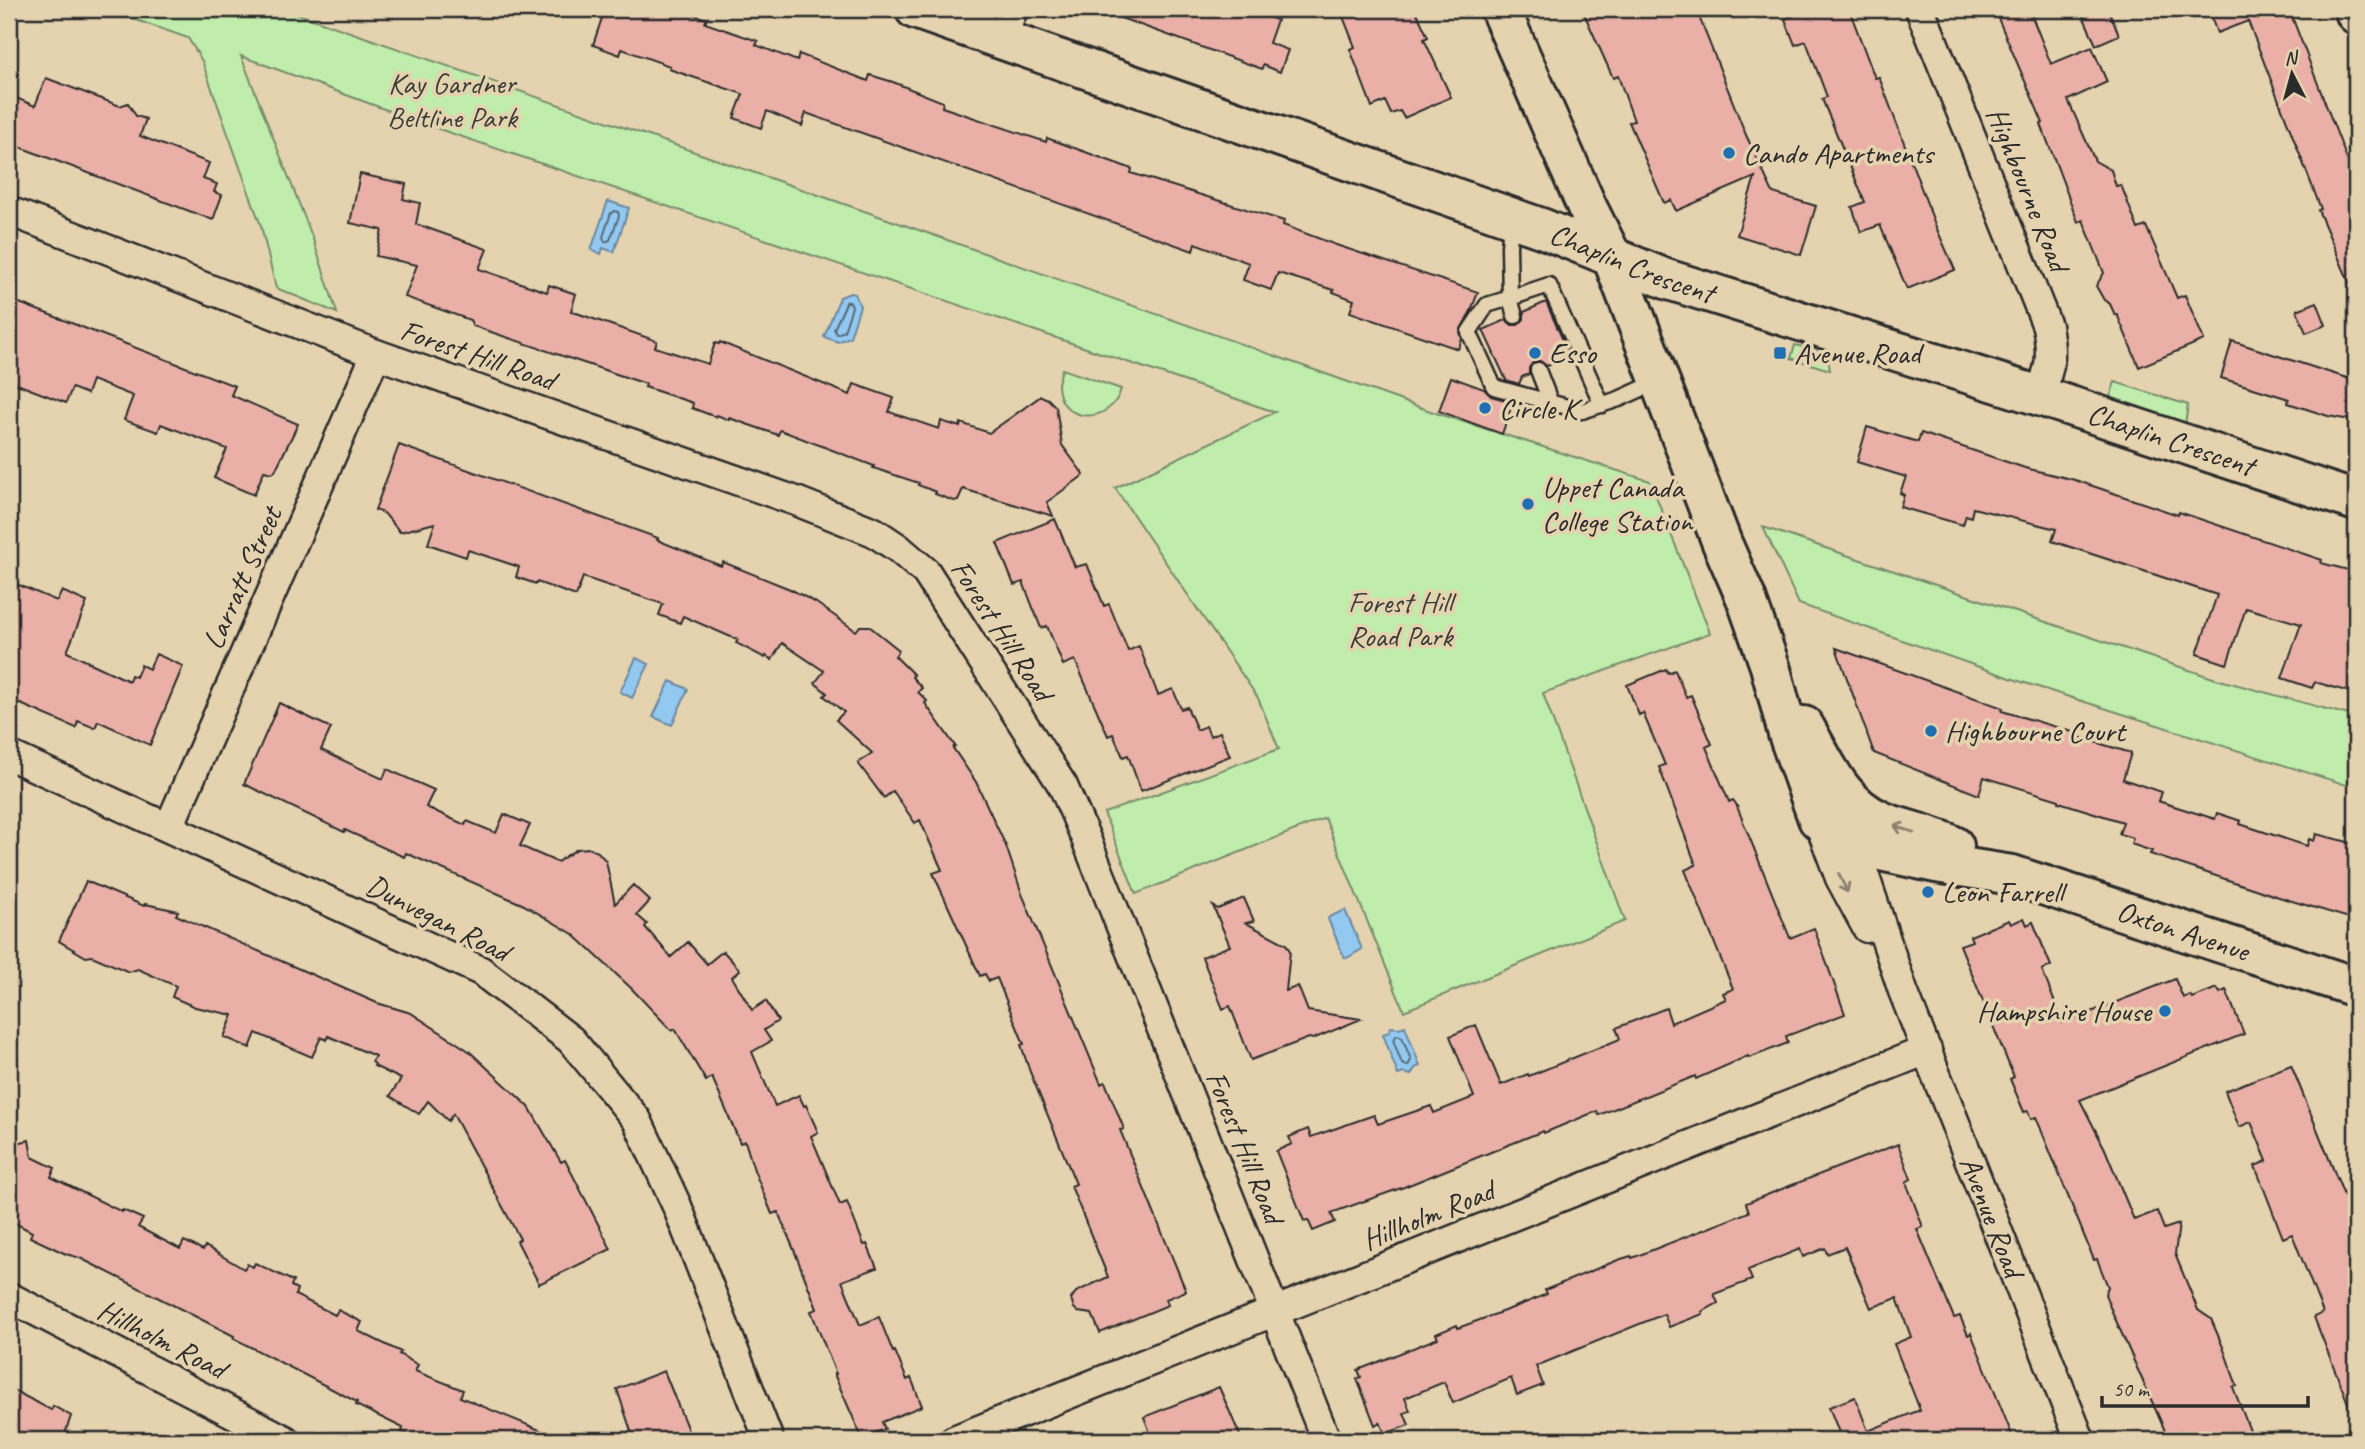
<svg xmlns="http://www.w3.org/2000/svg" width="2365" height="1449" font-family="Caveat,sans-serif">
<rect width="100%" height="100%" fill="#e5d3b0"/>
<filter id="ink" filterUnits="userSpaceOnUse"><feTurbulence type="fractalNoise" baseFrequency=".0143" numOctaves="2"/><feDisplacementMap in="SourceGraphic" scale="14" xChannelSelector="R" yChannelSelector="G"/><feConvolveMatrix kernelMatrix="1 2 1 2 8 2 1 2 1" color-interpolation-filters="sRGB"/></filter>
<g filter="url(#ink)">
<path fill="#c0edab" stroke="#768c6b" stroke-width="2" d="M105 9H284L936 236 1436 413 1650 481 1710 633 1543 693 1625 921 1404 1011 1325 818 1136 894 1104 813 1279 749 1258 698 1115 488 1275 412 433 127 241 56 313 239 337 313 276 288 261 226 202 61 188 38Z
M1795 345 1827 353 1830 370 1791 358Z
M1062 369 1121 389C1111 426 1059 424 1058 385 1058 380 1061 374 1062 369Z
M2115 382 2188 405 2185 425 2109 400Z
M1763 527 2216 679 2356 717V788L2022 682 1799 604Z"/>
<path fill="#93c8f0" stroke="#6989a1" stroke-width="2" d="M608 201 629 208 614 252 603 248 601 254 591 250Z
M850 293 855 294 860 306 850 337 838 342 824 337 840 297Z
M636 658 649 664 632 698 620 692Z
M670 681 688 689 672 725 653 717Z
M1345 910 1362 949 1347 958 1344 957 1328 919 1329 917Z
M1405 1026 1420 1066 1415 1068 1411 1075 1404 1073 1398 1075 1383 1034 1389 1032 1391 1027 1399 1028Z"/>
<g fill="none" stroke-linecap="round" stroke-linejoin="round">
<path stroke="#556a7a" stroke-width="2" d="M614 211 618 212 619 216 610 240 605 242 603 237 611 213Z
M847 301 851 303 852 307 844 331 837 334 834 329Z
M1397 1035 1402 1037 1411 1060 1408 1066 1402 1064 1393 1040Z"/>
</g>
<path fill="#eab0a7" stroke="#2b2b2b" stroke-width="2" d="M605 9H677L707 19 705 23 758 41 756 45 797 61 799 54 868 81 870 75 893 82 943 102 942 107 1046 142 1047 138 1132 169 1131 173 1284 221 1283 225 1336 245 1478 292 1471 311 1460 331 1462 339 1458 349 1350 312 1354 300 1333 292 1334 290 1278 273 1271 290 1243 280 1249 263 1195 243 1193 251 806 113 802 126 767 111 761 128 734 118 743 94 669 69 670 66 622 49 620 55 593 45Z
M1107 9H1244L1277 20 1269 43 1288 50 1280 72 1263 65 1262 69 1107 13Z
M1340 9H1415L1428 37 1424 39 1451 97 1404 118 1400 111 1391 114 1385 101 1372 107 1350 49 1355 47Z
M1582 9H1696L1746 135 1773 193 1816 206 1801 255 1737 235 1755 177 1676 211 1671 200 1664 203 1629 122 1634 121 1618 76 1613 78Z
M1809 9H1849L1875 78 1879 77 1936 227 1955 270 1907 289 1880 225 1861 232 1852 207 1865 202 1822 99 1827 97 1806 41 1795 45 1785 19Z
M1994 9H2029L2051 64 2092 47 2107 82 2068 100 2095 161 2111 170 2116 186 2121 185 2138 229 2146 226 2177 298 2185 295 2204 340 2139 367 2117 314 2115 315 2110 304 2104 300 2096 286 2104 273 2083 220 2078 222 2041 124 2043 123Z
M2080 9H2108L2119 35 2096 45Z
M2208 9H2289L2356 183V298L2318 210 2321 209 2248 21 2217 33Z
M46 78 120 106 128 103 136 116 146 119 140 136 209 163 203 179 217 184 214 192 222 195 213 220 9 143V95L35 106Z
M360 174 406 184 403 199 420 203 416 224 487 249 479 269 547 292 549 285 576 294 571 311 657 341 655 347 708 364 715 343 719 344 720 342 850 395 854 384 894 398 889 412 939 429 941 421 960 427 961 423 989 433 1041 396 1048 399 1056 407 1062 445 1084 475 1047 502 1053 516 963 489 958 500 954 501 935 494 936 492 918 485 919 483 873 468 874 466 780 430 778 435 729 418V420L717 415 716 417 692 408 693 403 645 387 646 384 473 326 470 320 405 297 417 265 376 256 382 230 350 223Z
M9 299 235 386 231 395 298 424 275 471 272 473 264 471 254 495 214 478 227 449 161 424 158 432 124 420 133 396 92 380 87 394 72 388 66 403 9 381Z
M1546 302 1570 356 1547 366 1540 361H1534L1529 368V374L1522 377 1519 384 1506 380 1483 330 1506 320 1512 325H1518L1524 319V312Z
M2317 302 2326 325 2306 333 2297 310Z
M2232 341 2356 381V421L2328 416 2288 403 2289 399 2221 378Z
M1451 377 1484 389 1491 396 1513 402 1502 434 1439 411Z
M1867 427 1918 442 1921 433 2025 468 2075 480 2178 515 2179 512 2322 560 2321 563 2356 572V694L2315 682 2312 688 2282 678 2301 624 2246 608 2227 664 2197 654 2217 595 2052 541 2056 529 1973 508 1971 517 1966 515 1963 525 1900 507 1904 495 1900 493 1906 477 1857 462Z
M399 445 658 538 657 540 721 566 723 562 790 589 815 602 856 631 860 626H869L899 650 895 656 914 675 912 677 922 688 918 692 927 701 925 703 955 746 953 748 976 782 1006 846 1022 894 1101 1084 1105 1082 1124 1129 1120 1130 1186 1291 1166 1299 1168 1305 1100 1333 1092 1314 1078 1312 1074 1308 1071 1299 1076 1292 1108 1277 1071 1186 1076 1184 1030 1072 1021 1045 1024 1044 997 978 989 981 985 974 980 976 933 873 942 870 920 820 915 823 893 791 884 798 858 763 872 753 836 720 844 712 824 696 827 693 815 683 824 671 782 643 772 660 766 656 765 658 736 643 738 640 683 616 680 623 659 615 663 604 583 577 576 596 537 582 536 584 516 577 519 567 468 550 466 557 428 544 435 523 400 532 384 513 375 510Z
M1055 519 1075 567 1087 564 1104 606 1109 604 1128 651 1139 646 1158 695 1173 689 1181 709 1187 707 1197 730 1206 726 1210 736 1220 732 1230 756 1141 791 1128 755 1123 757 1113 734 1108 736 1075 660 1063 665 1047 626 1041 628 1023 582 1014 585 997 543Z
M9 581 57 601 62 591 87 602 67 652 129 681 131 675 136 677 141 665 149 669 156 654 183 666 150 745 98 721 95 728 78 721 76 728 9 699Z
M1836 648 2003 708 2002 711 2076 733 2075 736 2131 753 2123 779 2161 792 2158 801 2215 819 2217 813 2241 821 2240 824 2307 846 2309 839 2314 841 2316 834 2356 844V918L2349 916V918L2282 898 2150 854 2152 851 2131 844 2133 838 2119 834 2123 822 2059 802V800L1984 777 1979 795 1874 753Z
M1666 669 1668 673 1675 670 1686 697 1691 695 1712 744 1706 747 1729 802 1733 800 1736 804 1790 938 1814 928 1845 1014 1786 1036 1788 1043 1749 1058 1748 1056 1696 1079 1695 1076 1599 1115 1597 1111 1544 1133 1543 1131 1404 1187 1331 1213 1335 1222 1313 1231 1308 1220 1304 1221 1276 1151 1292 1144 1289 1137 1308 1129 1311 1137 1374 1115 1378 1124 1431 1106 1434 1113 1474 1097 1450 1036 1476 1025 1501 1085 1528 1074 1529 1076 1620 1039 1616 1028 1666 1008 1671 1023 1726 999 1723 993 1733 989 1685 870 1696 865 1659 767 1665 765 1643 713 1639 715 1627 685Z
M279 703 331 728 321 750 383 779 387 769 434 790 426 807 465 825 467 821 496 833 504 814 530 825 520 846 557 862 577 849 589 848 598 852 606 861 615 904 633 885 650 901 637 915 647 924 645 927 671 957 688 942 707 964 723 951 740 970 732 977 752 1010 766 1001 778 1021 764 1030 771 1041 752 1052 775 1106 799 1095 804 1106 806 1105 818 1132 811 1136 840 1205 847 1202 864 1245 867 1244 877 1268 842 1281 860 1325 879 1317 893 1352 895 1351 907 1380 911 1378 922 1406 882 1422 885 1429 862 1438 834 1374H836L811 1311 817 1309 794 1250 778 1212 772 1214 754 1170 745 1141 740 1143 712 1077 706 1081 675 1029 672 1031 632 989 573 934 524 905 406 853 404 857 345 830 344 832 244 784Z
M86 881 144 906 145 904 178 911 176 915 377 1003 411 1013 469 1051 529 1107 561 1162 565 1160 611 1249 539 1284 517 1241 520 1239 453 1114 448 1121 428 1101 419 1114 390 1096 401 1079 374 1066 375 1064 372 1062 375 1056 328 1036 327 1040 321 1037 312 1057 256 1033 250 1048 224 1037 233 1015 195 1007 172 997 176 986 138 969 129 972 92 956 86 957 59 941Z
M1244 898 1254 921 1246 923 1286 944 1290 951 1286 991 1298 986 1308 1011 1361 1019 1313 1039 1309 1038 1251 1060 1230 1006 1223 1009 1202 957 1230 946 1213 906 1218 909Z
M2024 918 2027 925 2033 922 2051 966 2042 970 2063 1023 2175 979 2183 998 2190 995 2192 998 2217 988 2220 993 2226 990 2244 1034 2080 1100 2105 1149 2134 1220 2157 1211 2164 1229 2179 1224 2175 1254 2198 1310 2211 1319 2223 1347 2237 1386 2233 1387 2250 1431 2245 1433 2248 1440H2169L2110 1307 2105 1294 2108 1287 2097 1259 2094 1260 2036 1117 2031 1119 2028 1111 2024 1112 2010 1079 2014 1077 1960 945 1972 941 1970 936 2009 920 2011 924Z
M2291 1065 2356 1225 2355 1421 2314 1317 2323 1313 2292 1234 2283 1238 2255 1166 2267 1161 2251 1122 2239 1127 2225 1091Z
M29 1140 32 1157 55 1168 51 1177 122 1212 123 1210 143 1219 138 1227 180 1249 184 1241 203 1250 205 1246 244 1269 247 1264 253 1267 255 1263 293 1281 291 1286 297 1289 295 1295 335 1315 338 1310 362 1322 358 1331 401 1352 399 1354 418 1365 415 1371 463 1390 460 1397 564 1440H421L402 1432 403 1428 356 1405 357 1402 233 1338 234 1336 80 1258 66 1254 30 1237 32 1232 9 1220V1145Z
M1898 1144 1911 1179 1906 1182 1923 1227 1917 1229 1954 1318 1960 1316 1968 1335 1971 1333 2014 1440H1842L1829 1407 1855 1397 1868 1431 1920 1410 1894 1344 1911 1337 1897 1298 1871 1308 1845 1247 1827 1254 1825 1248 1803 1257 1800 1249 1748 1270 1752 1280 1714 1294 1718 1303 1702 1312 1703 1314 1669 1327 1664 1314 1536 1366 1543 1385 1517 1395 1511 1378 1453 1403 1444 1382 1405 1398 1410 1411 1404 1413 1409 1425 1385 1434 1380 1422 1375 1425 1357 1379 1361 1377 1358 1370 1438 1338 1436 1334 1457 1325 1458 1328 1515 1307 1547 1294 1545 1290 1618 1260 1631 1256 1632 1258 1749 1212 1746 1203Z
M664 1371 692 1440H634L617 1389Z
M1219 1387 1242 1440H1153L1144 1417Z
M9 1388 51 1410 53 1406 71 1416 63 1440H9Z"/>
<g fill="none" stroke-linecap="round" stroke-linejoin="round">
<g stroke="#2b2b2b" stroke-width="19">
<path id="lane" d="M1511 220 1509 247 1510 298 1487 305 1469 332 1494 387 1582 411 1619 399 1659 381
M1515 316 1510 298 1549 285 1602 405
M1538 370 1550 401"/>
</g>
<g stroke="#2b2b2b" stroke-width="33">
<g id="street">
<path d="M1920 9 2047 326C2053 358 2050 366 2040 396"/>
<path d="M1002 40 1013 9"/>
<path d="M9 211 376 354 796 501 874 532 898 548 926 572 1063 786 1084 834 1326 1440"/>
<path d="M9 755 481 971 571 1040 637 1120 677 1206 769 1440"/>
<path d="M1818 819 1840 878 1867 928"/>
<path d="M169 827 376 354"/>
<path id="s1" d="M1849 829 1903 991 2080 1440"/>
<path d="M9 1297 285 1440"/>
<path d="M954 1440 1927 1050"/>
</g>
</g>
<g stroke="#2b2b2b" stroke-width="44">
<g id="secondary">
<path id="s2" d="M915 9 1544 229 1666 279 2040 396 2356 501"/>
<path id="s3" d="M1500 9 1587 207 1612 257 1722 543 1746 598 1770 666 1788 734 1818 819 1837 835 1871 849 1936 863 2012 875 2356 987"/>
<path d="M2354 9 2356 14"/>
<path d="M1804 726C1825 762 1840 803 1881 821 1905 831 1931 834 1954 846"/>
</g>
</g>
<use href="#lane" stroke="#e5d3b0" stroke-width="14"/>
<use href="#street" stroke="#e5d3b0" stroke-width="28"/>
<use href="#secondary" stroke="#e5d3b0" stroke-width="38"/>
</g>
<defs><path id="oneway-shaft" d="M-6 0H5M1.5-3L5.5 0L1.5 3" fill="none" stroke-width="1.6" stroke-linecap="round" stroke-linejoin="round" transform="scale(1.75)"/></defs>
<g stroke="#887f6e">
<use href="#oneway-shaft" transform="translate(1904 829) rotate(-162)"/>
<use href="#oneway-shaft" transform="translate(1843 883) rotate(64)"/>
</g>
</g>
<g fill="#1f6fb2" stroke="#e5d3b0" stroke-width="2.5">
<circle cx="1729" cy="153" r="7"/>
<circle cx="1535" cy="353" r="7"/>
<rect x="1773" y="346" width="14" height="14" rx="3.5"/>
<circle cx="1485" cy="408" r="7"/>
<circle cx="1528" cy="504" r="7"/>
<circle cx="1931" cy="731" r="7"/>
<circle cx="1928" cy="892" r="7"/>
<circle cx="2165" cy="1011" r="7"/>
</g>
<g text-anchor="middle" stroke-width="7" stroke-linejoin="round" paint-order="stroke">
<g font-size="30" fill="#3a3e38" stroke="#e5d3b0">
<text x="452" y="93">Kay Gardner<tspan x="452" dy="34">Beltline Park</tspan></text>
<text x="1400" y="612">Forest Hill<tspan x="1400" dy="34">Road Park</tspan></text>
</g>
<g font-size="30" fill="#2b2b2b" stroke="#e5d3b0" text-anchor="start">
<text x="1743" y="163">Cando Apartments</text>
<text x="1549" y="363">Esso</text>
<text x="1794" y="363">Avenue Road</text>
<text x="1499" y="418">Circle K</text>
<text x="1542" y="497">Uppet Canada<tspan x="1542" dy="34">College Station</tspan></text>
<text x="1945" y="741">Highbourne Court</text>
<text x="1942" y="902">Leon Farrell</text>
<text x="2151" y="1021" text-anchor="end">Hampshire House</text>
</g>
<g font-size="30" fill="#2b2b2b" stroke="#e5d3b0">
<text transform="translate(2028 189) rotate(68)" y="10">Highbourne Road</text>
<text dy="10" stroke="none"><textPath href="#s2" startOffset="761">Chaplin Crescent</textPath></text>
<text transform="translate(478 355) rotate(19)" y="10">Forest Hill Road</text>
<text dy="10" stroke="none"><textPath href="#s2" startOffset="1328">Chaplin Crescent</textPath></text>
<text transform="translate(242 578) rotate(-66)" y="10">Larratt Street</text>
<text transform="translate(1002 630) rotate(57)" y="10">Forest Hill Road</text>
<text transform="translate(438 918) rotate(27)" y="10">Dunvegan Road</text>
<text dy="10" stroke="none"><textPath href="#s3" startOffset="1256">Oxton Avenue</textPath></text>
<text transform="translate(1245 1147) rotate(68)" y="10">Forest Hill Road</text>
<text transform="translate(1428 1215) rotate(-22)" y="10">Hillholm Road</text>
<text dy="10" stroke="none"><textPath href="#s1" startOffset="413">Avenue Road</textPath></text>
<text transform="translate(162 1339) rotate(27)" y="10">Hillholm Road</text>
</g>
</g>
<rect width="2365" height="1449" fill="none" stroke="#e5d3b0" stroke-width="35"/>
<rect x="18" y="18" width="2330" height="1414" fill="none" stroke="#2b2b2b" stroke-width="2.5" filter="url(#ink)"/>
<g transform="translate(2292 74) rotate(354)" stroke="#e5d3b0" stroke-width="5" paint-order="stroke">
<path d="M0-5L12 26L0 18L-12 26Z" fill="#2b2b2b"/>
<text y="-10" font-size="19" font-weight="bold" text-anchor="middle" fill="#2b2b2b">N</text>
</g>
<path d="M2102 1396v10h206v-10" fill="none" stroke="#2b2b2b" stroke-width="3.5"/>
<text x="2113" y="1396" font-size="21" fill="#2b2b2b" stroke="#e5d3b0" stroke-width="5" paint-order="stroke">50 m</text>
</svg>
